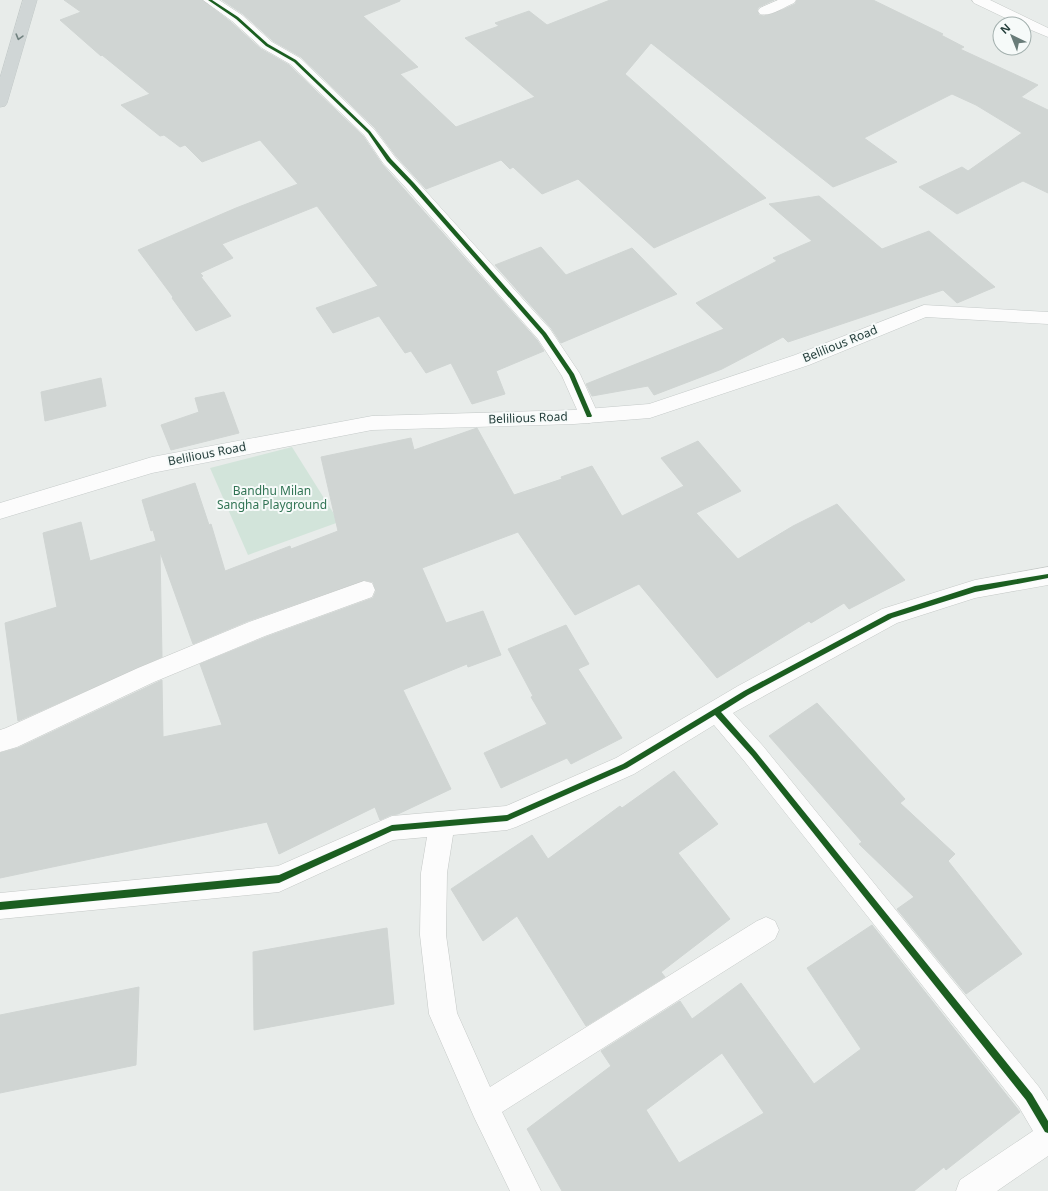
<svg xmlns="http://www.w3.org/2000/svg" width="1048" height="1191" font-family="'Noto Sans',sans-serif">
<rect width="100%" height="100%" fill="#e8ecea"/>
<path fill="#d2e4da" d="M292 447 339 522 248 555 210 468Z"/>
<path fill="#d0d5d3" stroke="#d0d5d3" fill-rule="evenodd" d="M64 0H202L231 22 261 49 289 65 363 136 382 164 537 340 544 351 496 371 505 394 472 404 451 363 426 373 411 351 405 353 379 316 333 333 316 308 378 286 317 206 222 244 233 258 200 273 203 276 201 277 231 316 196 331 172 298 173 297 138 250 236 208 298 184 260 140 202 162 185 145 180 147 164 135 160 136 121 105 150 94 102 55 101 56 60 20 81 12Z
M222 0H400V1L363 16 418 67 400 74 456 127 535 97 465 38 499 26 495 23 529 11 547 25 610 0H774L759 7 757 10 759 15 764 16 782 10 795 4 797 0H873L943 34 941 35 964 47 960 49 1038 85 1021 97 1048 110V193L1023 181 957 214 919 187 962 167 968 171 1022 133 976 105 952 94 864 138 897 162 833 187 651 43 625 74 766 198 654 248 578 179 542 194 513 167 510 169 501 160 426 189 396 156 375 128 301 57 273 41 243 14Z
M819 196 882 249 929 231 995 287 957 303 943 290 788 342 783 337 722 369 654 395 648 386 592 396 586 384 724 329 696 303 777 261 773 258 812 241 769 204Z
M541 247 566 275 632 248 677 294 561 343 551 328 495 265Z
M101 378 106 406 45 421 41 392Z
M224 392 239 433 171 450 161 425 199 412 195 398Z
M477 428 514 495 562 479 561 477 592 466 622 516 684 486 661 458 698 441 741 491 696 513 738 559 793 526 837 504 905 580 849 609 844 603 811 623 809 621 717 678 639 584 575 615 518 532 422 568 446 623 483 611 501 655 468 667 467 664 403 690 451 789 398 814 391 815 380 820 375 807 279 854 267 822 0 878V753L18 748 162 680 163 737 222 725 200 664 266 637 373 598 376 591 373 582 364 580 248 621 193 644 160 552 162 657 18 721 5 623 57 607 43 533 81 522 90 561 156 541 153 530 151 531 142 500 195 483 209 525 211 524 225 571 290 546 291 549 338 531 321 457 411 438 414 450Z
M566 625 589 664 578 669 622 738 571 764 567 758 501 788 484 753 547 724 531 697 533 696 508 649Z
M817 703 905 799 900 803 955 854 948 861 1022 954 966 994 897 909 914 897 859 844 862 842 769 736Z
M674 771 718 824 678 853 730 919 661 972 665 977 586 1026 517 916 483 941 451 889 532 835 548 859 620 806 622 808Z
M872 925 1020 1112 946 1170 944 1167 914 1191H562L527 1129 611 1066 601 1051 680 1001 692 1019 741 983 814 1084 861 1049 807 968ZM722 1053 764 1113 679 1163 646 1110Z
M387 928 394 1004 254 1030 253 952Z
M139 987 136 1065 0 1093V1015Z"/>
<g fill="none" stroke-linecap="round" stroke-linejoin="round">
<g stroke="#c5c9c7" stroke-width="1">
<path id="street" d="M203 0H219L242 15 272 42 300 58 374 129 395 157 550 329 580 374 599 416 596 421 589 423 582 421 562 376 538 339 406 188 383 163 364 135 290 64 262 48 232 21Z
M778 0H796L794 3C784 7 771 17 760 14L758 11 760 8Z
M972 0H990L1048 28V37L1024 27V24H1018L974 3Z
M1048 567V585L975 598 897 623 733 713 763 746 1039 1087 1048 1101V1156L997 1191H956L960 1180 1033 1131 1019 1107 745 762 714 725 634 774 516 827 507 830 453 835 447 873 446 935 457 1013 490 1087 757 921 766 917 775 921 779 930 775 939 502 1112 541 1191H510L474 1117 429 1014 420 935 421 873 427 837 393 840 279 892 0 919V893L278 866 392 816 506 806 616 758 738 686 882 609 975 580Z
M364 581 372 583 375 590 372 597 265 636 154 682 17 747 0 752V730L6 728 138 668 249 622Z"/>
</g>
<g stroke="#c5cac9" stroke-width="1">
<path id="secondary" d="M924 305 1048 312V324L926 317 809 365 650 418 574 424 372 430 152 473 0 519V503L152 457 372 416 574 410 649 404 795 355Z"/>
</g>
<g stroke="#c3cac9" stroke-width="1">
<path id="primary" d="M23 0H37L7 103 5 106 0 107V78Z"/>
</g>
<use href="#street" fill="#fcfcfc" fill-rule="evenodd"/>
<use href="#secondary" fill="#fcfcfc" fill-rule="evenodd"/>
<use href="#primary" fill="#d0d6d6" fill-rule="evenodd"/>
<g stroke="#f6faf9" stroke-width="2">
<path id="cycleway" d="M208 0H212L238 17 268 44 296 60 370 131 391 159 414 183 546 333 574 374 592 416 591 417H587L569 375 542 335 410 185 387 161 368 133 294 62 266 46 236 19Z
M1048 574V578L975 592 892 618 748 695 721 712 756 752 1032 1094 1048 1121V1133L1045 1132 1026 1100 752 756 715 715 627 768 507 821 392 831 279 883 0 910V902L279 875 392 825 507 815 623 764 744 691 888 614 975 586Z"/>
</g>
<use href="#cycleway" fill="#1b5e20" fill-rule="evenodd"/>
</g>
<defs><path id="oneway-chevron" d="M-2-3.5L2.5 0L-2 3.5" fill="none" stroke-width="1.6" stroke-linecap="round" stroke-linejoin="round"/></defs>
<use stroke="#728381" href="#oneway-chevron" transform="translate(19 37) rotate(106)"/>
<g text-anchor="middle" stroke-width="4" stroke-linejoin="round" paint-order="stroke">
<g font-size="12" fill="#253f3c" stroke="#f6faf9">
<text transform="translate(840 344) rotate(-22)" y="4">Belilious Road</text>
<text transform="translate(528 418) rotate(-2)" y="4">Belilious Road</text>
<text transform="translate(207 454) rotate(-11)" y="4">Belilious Road</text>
</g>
<g font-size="12" fill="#317454" stroke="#f6faf9">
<text x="272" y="495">Bandhu Milan<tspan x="272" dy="14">Sangha Playground</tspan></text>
</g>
</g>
<g transform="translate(1012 36) rotate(317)"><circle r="19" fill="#f6faf9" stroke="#a2afad"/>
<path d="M0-3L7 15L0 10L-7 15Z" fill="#697c79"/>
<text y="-6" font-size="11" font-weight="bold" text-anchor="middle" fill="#253f3c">N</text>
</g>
</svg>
